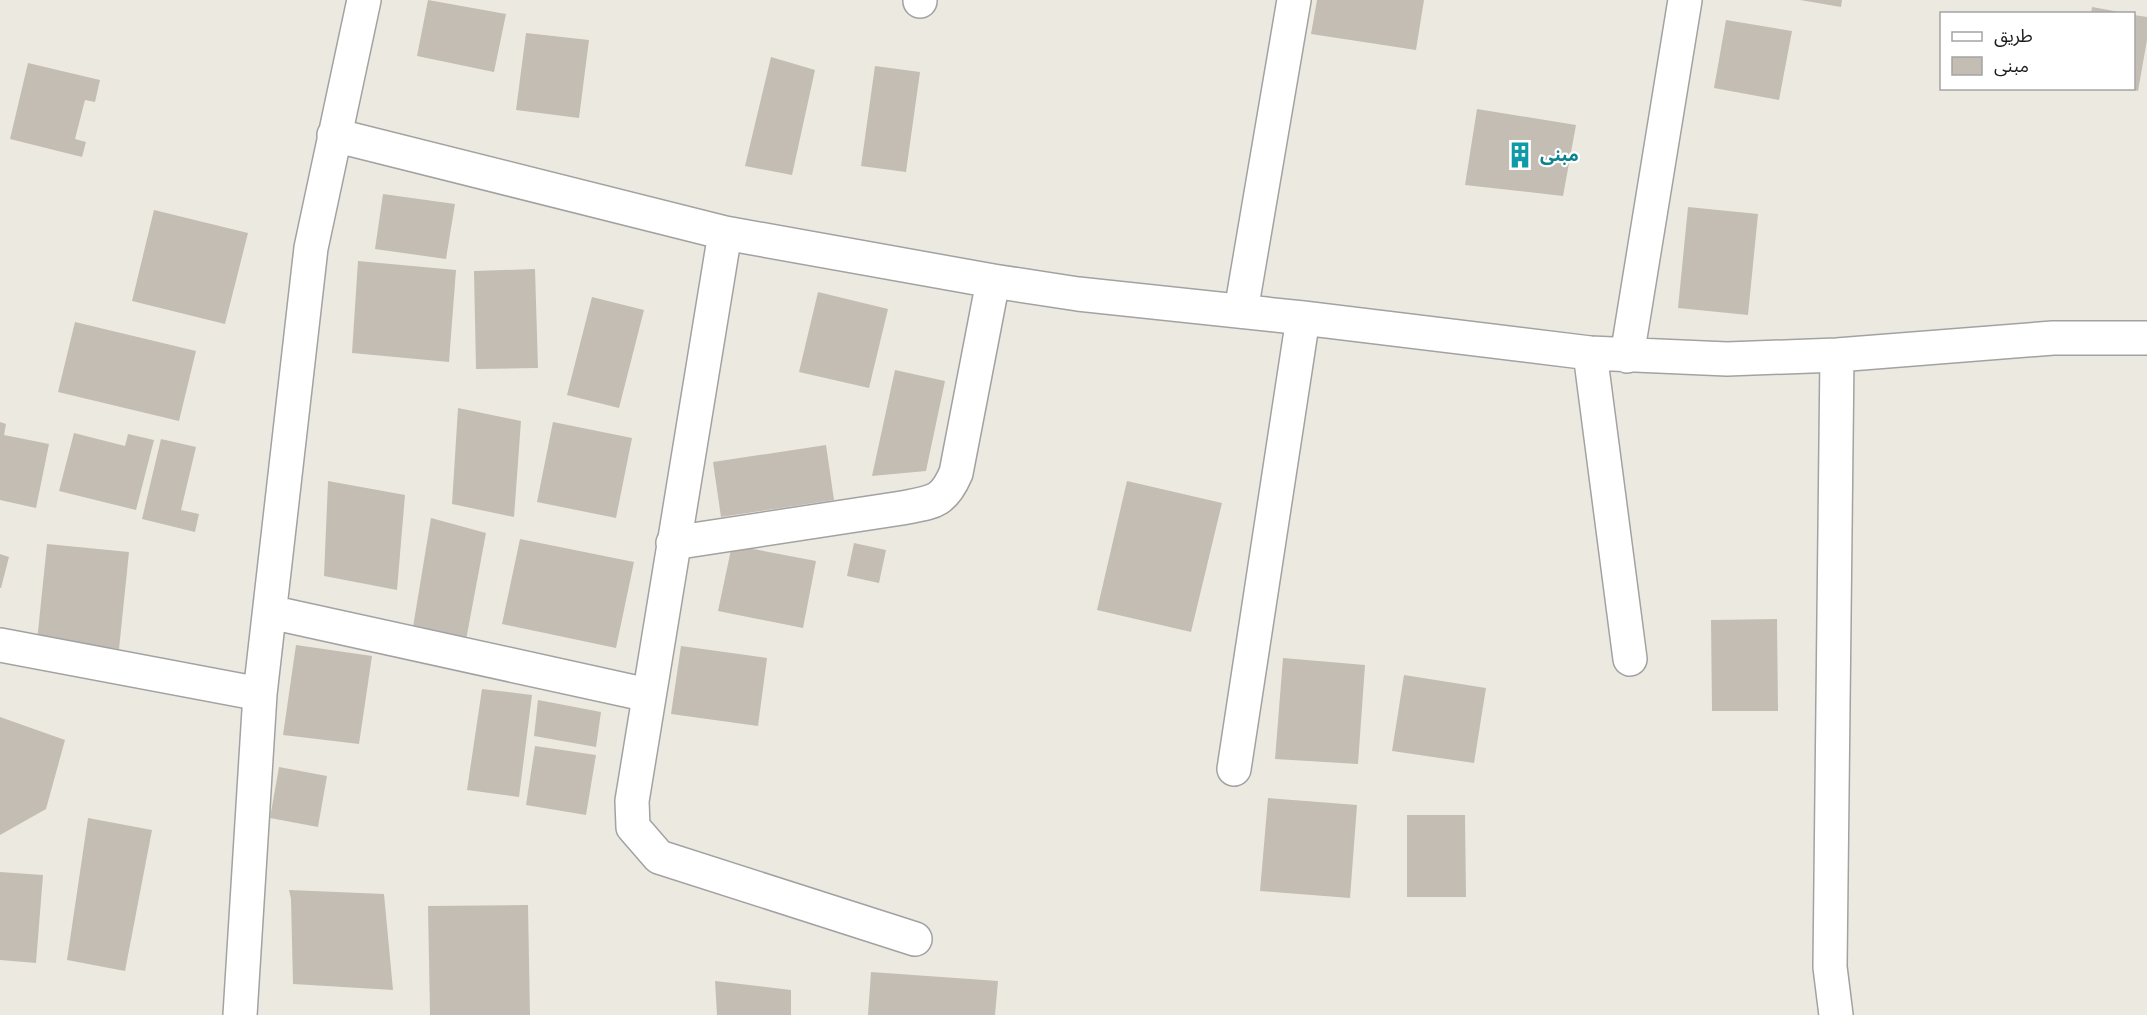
<svg xmlns="http://www.w3.org/2000/svg" width="2147" height="1015" font-family="'Source Sans 3','Noto Sans Arabic',sans-serif">
<rect width="100%" height="100%" fill="#eceae0"/>
<path fill="#c4bdb3" d="M428 0 506 14 494 72 417 56Z
M1317 0H1424L1416 50 1311 34Z
M1800 0H1842L1841 7Z
M2092 7 2120 12V14H2091Z
M2134 15 2147 17V40L2138 91 2134 90Z
M1726 20 1792 31 1779 100 1714 88Z
M526 33 589 40 579 118 516 110Z
M771 57 815 70 792 175 745 166Z
M28 63 100 80 95 102 85 100 75 139 86 142 82 157 10 139Z
M875 66 920 72 906 172 861 166Z
M1477 109 1576 125 1563 196 1465 185Z
M383 194 455 204 446 259 375 249Z
M1688 207 1758 214 1748 315 1678 308Z
M154 210 248 233 225 324 132 301Z
M358 261 456 270 449 362 352 353Z
M535 269 538 368 476 369 474 271Z
M818 292 888 309 869 388 799 372Z
M592 297 644 310 619 408 567 395Z
M75 322 196 351 179 421 58 392Z
M895 370 945 381 926 471 872 476Z
M458 408 521 421 514 517 452 504Z
M0 422 6 424 4 435 49 444 36 508 0 500Z
M553 422 632 438 616 518 537 502Z
M74 433 125 446 128 434 154 440 136 510 59 491Z
M161 439 196 447 181 510 199 514 195 532 142 519Z
M826 445 834 500 721 517 713 462Z
M328 481 405 495 397 590 324 576Z
M1127 481 1222 503 1191 632 1097 610Z
M431 518 486 533 466 640 413 627Z
M520 539 634 562 616 648 502 624Z
M854 543 886 550 879 583 847 576Z
M47 544 129 552 119 649 37 641Z
M732 545 816 561 803 628 718 611Z
M0 554 9 557 1 588H0Z
M1777 619 1778 711H1712L1711 620Z
M296 645 372 656 359 744 283 735Z
M681 646 767 658 758 726 671 714Z
M1283 658 1365 665 1358 764 1275 759Z
M1404 675 1486 688 1474 763 1392 751Z
M482 689 532 695 519 797 467 790Z
M538 700 601 712 596 747 534 736Z
M0 717 65 740 46 809 0 835Z
M535 746 596 755 586 815 526 805Z
M279 767 327 776 318 827 270 818Z
M1268 798 1357 805 1350 898 1260 891Z
M1407 815H1465L1466 897H1407Z
M88 818 152 830 125 971 67 960Z
M0 872 43 875 36 963 0 960Z
M289 890 384 894 393 990 293 984 291 899Z
M528 905 530 1015H430L428 906Z
M871 972 998 981 995 1015H868Z
M715 981 791 990V1015H717Z"/>
<g fill="none" stroke-linecap="round" stroke-linejoin="round">
<g stroke="#a2a2a2" stroke-width="36">
<path id="minor" d="M920 1V0
M334 135 725 233 993 281 1078 294 1303 318 1590 353 1727 359 1837 355 2053 338H2147
M725 233 632 801 633 827 659 857 915 939
M1241 311 1294 0
M1590 353 1630 659
M1627 356 1685 0
M673 543 902 508C933 502 943 503 956 473L993 281
M270 612 648 695
M0 645 260 694
M1234 769 1303 318
M240 1015 260 694 311 248 364 0
M1836 1015 1830 967 1837 355"/>
</g>
<use href="#minor" stroke="#fff" stroke-width="33"/>
</g>
<defs>
<g id="building-bare" transform="scale(2.07)"><path d="M-4-6H4V6H1V3H-1V6H-4ZM-2.5-4.3h1.7v1.8h-1.7ZM.8-4.3h1.7v1.8H.8ZM-2.5-1h1.7V.8h-1.7ZM.8-1h1.7V.8H.8Z" fill="#0f9aa8" stroke="#fff" stroke-width="2.5" paint-order="stroke"/></g>
</defs>
<g fill-rule="evenodd">
<use href="#building-bare" x="1520" y="155"/>
</g>
<g text-anchor="middle" stroke-width="4.5" stroke-linejoin="round" paint-order="stroke">
<g font-size="18" font-weight="bold" fill="#0d838f" stroke="#fff" text-anchor="start">
<text x="1540" y="161">مبنى</text>
</g>
</g>
<rect x="1940" y="12" width="195" height="78" fill="#ffffff" stroke="#a4a4a4" stroke-width="1.5"/>
<rect x="1952" y="32" width="30" height="9" fill="#ffffff" stroke="#a4a4a4" stroke-width="1.5"/>
<text x="1994" y="42" font-size="18" fill="#1b1b1b">طريق</text>
<rect x="1952" y="57" width="30" height="18" fill="#c4bdb3" stroke="#a4a4a4" stroke-width="1.5"/>
<text x="1994" y="72" font-size="18" fill="#1b1b1b">مبنى</text>
</svg>
